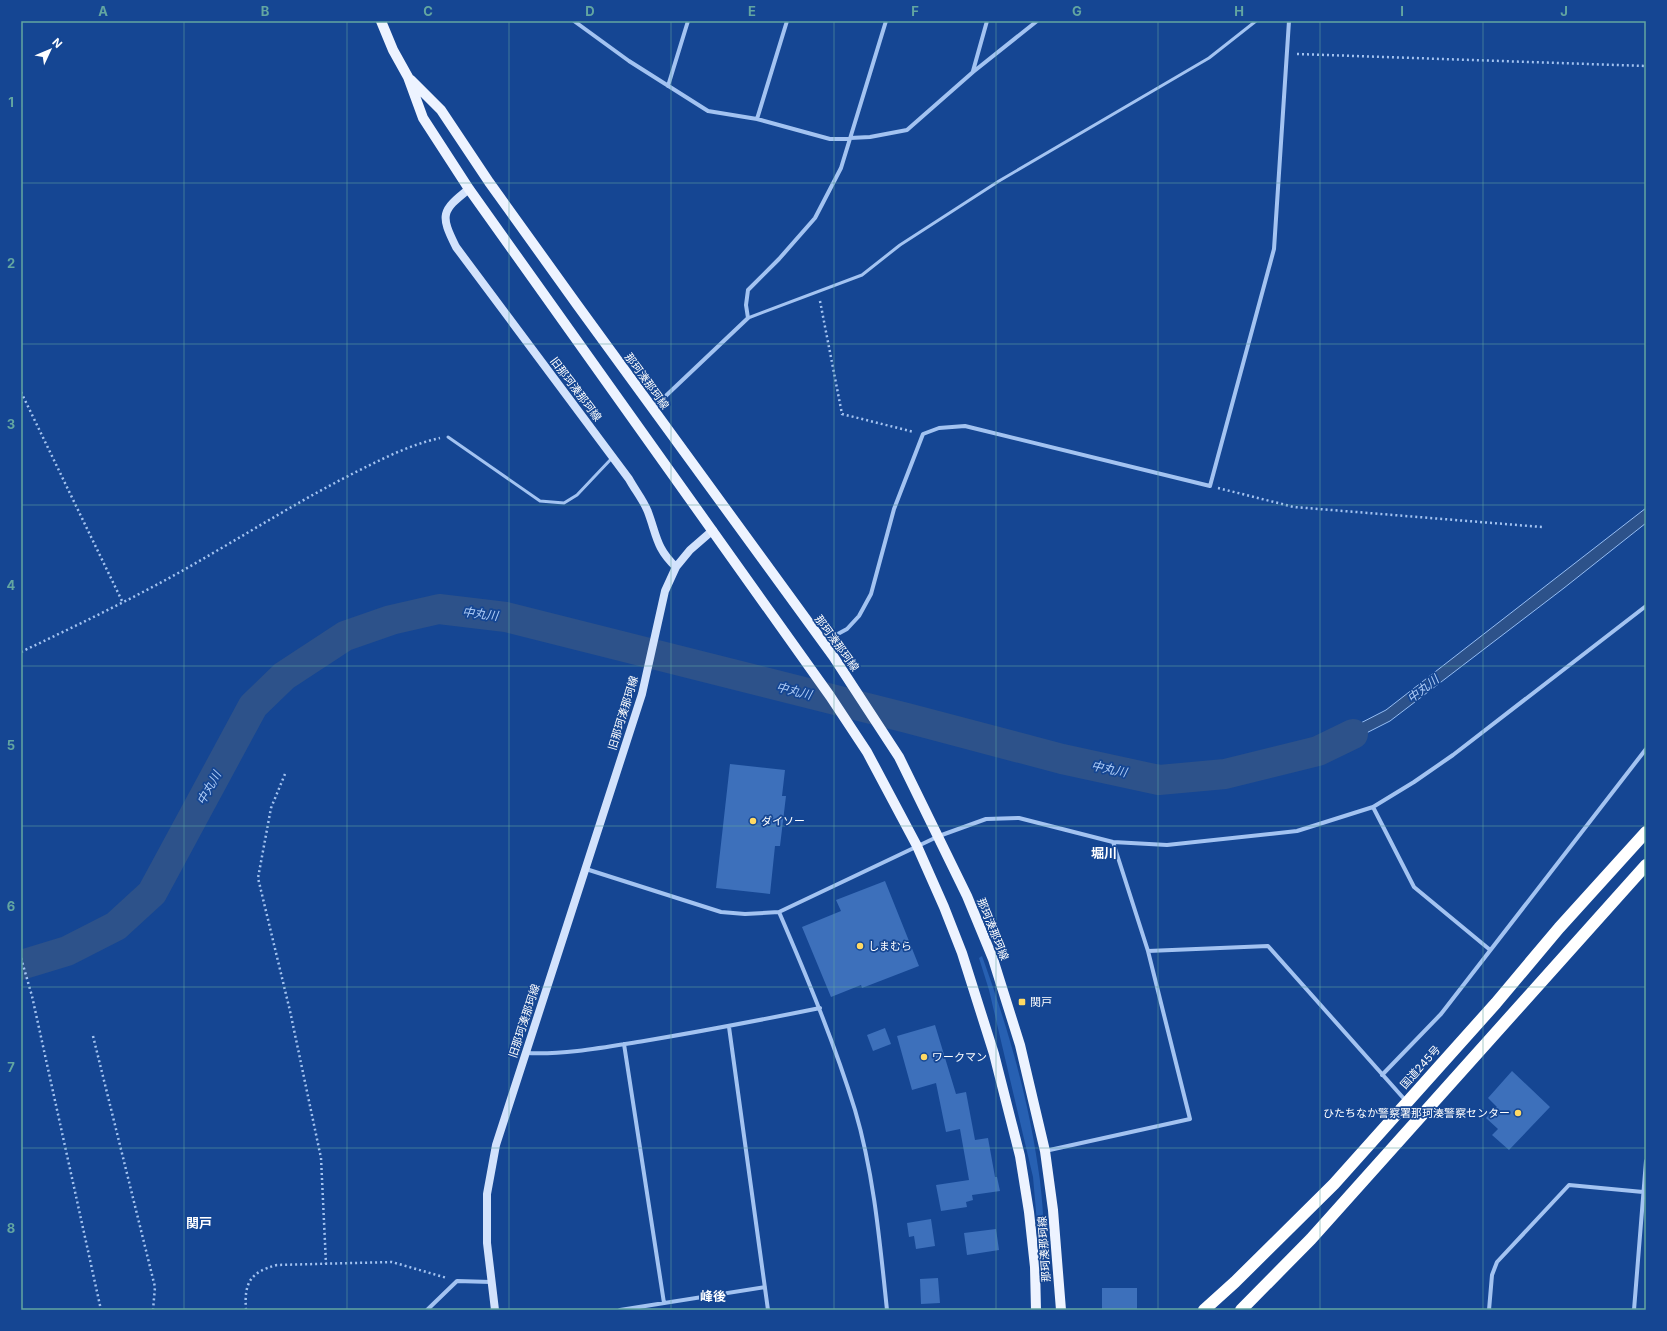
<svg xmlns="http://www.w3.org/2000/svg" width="1667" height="1331" font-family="Inter,'Noto Sans JP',sans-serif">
<rect width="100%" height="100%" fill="#154693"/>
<path fill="#2760b2" d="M982 956C1006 1022 1028 1096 1038 1167 1044 1204 1044 1242 1047 1279H1042L1033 1177 989 990 979 958Z"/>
<path fill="#2d528a" stroke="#95bdf4" d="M1646 508V523L1564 588 1390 721 1319 757 1316 746 1386 710Z"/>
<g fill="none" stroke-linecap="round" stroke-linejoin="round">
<path stroke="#2d528a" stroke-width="30" d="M21 965 67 951 116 926 152 893 253 706 284 676 345 636 391 620 439 609 506 617 907 718 1062 759 1159 780 1225 774 1318 751 1353 734"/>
</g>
<path fill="#3d70bb" d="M730 764 785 770 782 796H786L780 846H775L770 894 716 888Z
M885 881 919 966 862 988 861 985 831 997 802 927 841 911 836 900Z
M935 1025 956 1094 966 1092 975 1140 988 1138 995 1177H997L1000 1191 972 1195 973 1200 966 1202 967 1207 941 1211 936 1185 969 1180 960 1129 946 1132 936 1083 912 1090 897 1036Z
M885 1028 891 1044 873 1051 867 1035Z
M1512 1071 1550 1107 1509 1150 1492 1135 1498 1129 1486 1118 1497 1107 1488 1098Z
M931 1219 935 1246 916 1249 914 1236 909 1237 907 1223Z
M996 1229 999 1250 967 1255 964 1233Z
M938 1278 940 1303 921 1304 920 1279Z
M1102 1288H1137V1310H1102Z"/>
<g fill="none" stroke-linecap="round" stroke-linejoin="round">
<path stroke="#a3c3f1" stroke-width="2.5" stroke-dasharray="2 3" stroke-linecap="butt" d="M1297 54 1646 66
M820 301 842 414 914 432
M21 392 123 603
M1218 488 1294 507 1542 527
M21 652C86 621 151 590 213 553 263 524 311 494 364 468 388 456 413 444 440 438
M285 774 271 808 258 878 290 1011 321 1158 326 1264
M21 958 32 996 101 1310
M93 1036 155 1287 153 1310
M246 1310C244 1283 250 1272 277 1265L392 1262 447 1278"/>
<path stroke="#a3c3f1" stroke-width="3" d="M748 318 862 275 900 245 999 181 1209 58 1256 21
M448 437 540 501 564 503 577 495 612 458"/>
<path stroke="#a3c3f1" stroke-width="4" d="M574 21 629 61 708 111 757 119 830 139 870 137 907 130 973 72 1037 21
M973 71 987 21
M668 86 688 21
M757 119 787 21
M653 408 748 318 746 305 748 290 779 259 815 218 841 168 886 21
M823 642 847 629 859 616 871 594 894 509 923 434 939 428 965 426 1210 486 1274 249 1289 21
M1373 807 1414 887 1489 949
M586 869 721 912 745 914 779 912 939 836 986 819 1019 818 1113 842 1167 845 1297 831 1373 807 1414 782 1453 755 1646 606
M779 912C807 977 834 1042 855 1110 874 1174 880 1244 887 1310
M1148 951 1268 946 1406 1101
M729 1027 768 1310
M624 1044 664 1303
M526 1053C565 1055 606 1047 644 1041 703 1031 761 1020 820 1008
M1382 1075 1441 1014 1646 749
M1045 1151 1190 1119 1148 951 1113 842
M427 1310 457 1281 491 1282
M620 1310 765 1287
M1489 1310 1492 1275 1497 1262 1569 1185 1643 1192
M1634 1310 1646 1161"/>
<path stroke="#d2e2fc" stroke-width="8" d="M469 189C441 211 440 215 456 247L629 479C635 490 644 501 648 512 657 536 656 548 676 567
M495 1310 487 1243V1194L496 1145 642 694 665 591 676 567 690 550 713 530"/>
<path stroke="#edf3ff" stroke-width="10" d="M381 21 393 50 408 77 423 118 469 189 830 696 867 752 917 846 944 907 962 953 994 1054 1020 1156 1029 1212 1035 1267 1036 1310
M411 80 441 110 489 182 578 306 833 656 899 757 967 896 993 959 1020 1045 1045 1151 1053 1210 1061 1310"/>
<path stroke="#fff" stroke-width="12" d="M1204 1310 1235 1282 1334 1184 1496 1003 1559 928 1646 832
M1241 1310 1311 1239 1646 865"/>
</g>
<path fill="none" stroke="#63a6a1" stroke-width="1" stroke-opacity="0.55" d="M184 21V1310M347 21V1310M509 21V1310M671 21V1310M834 21V1310M996 21V1310M1158 21V1310M1320 21V1310M1483 21V1310M21 183H1646M21 344H1646M21 505H1646M21 666H1646M21 826H1646M21 987H1646M21 1148H1646"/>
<g fill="#ffd963" stroke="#154693" stroke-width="1.5">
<circle cx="753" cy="821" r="4"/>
<circle cx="860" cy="946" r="4"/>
<rect x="1018" y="998" width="8" height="8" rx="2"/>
<circle cx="924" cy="1057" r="4"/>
<circle cx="1518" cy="1113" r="4"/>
</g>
<g text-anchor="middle" stroke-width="3.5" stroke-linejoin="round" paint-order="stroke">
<g font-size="11" fill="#fff" stroke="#154693">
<text transform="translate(647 381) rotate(54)" y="4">那珂湊那珂線</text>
<text transform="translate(576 389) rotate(53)" y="4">旧那珂湊那珂線</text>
<text transform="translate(837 643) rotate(54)" y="4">那珂湊那珂線</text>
<text transform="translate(623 713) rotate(-73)" y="4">旧那珂湊那珂線</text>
<text transform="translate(993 929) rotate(68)" y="4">那珂湊那珂線</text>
<text transform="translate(524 1021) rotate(-72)" y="4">旧那珂湊那珂線</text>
<text transform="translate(1420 1067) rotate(-48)" y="4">国道245号</text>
<text transform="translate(1044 1249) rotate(-94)" y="4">那珂湊那珂線</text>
</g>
<g font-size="11" fill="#fff" stroke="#154693" text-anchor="start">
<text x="761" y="825">ダイソー</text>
<text x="868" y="950">しまむら</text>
<text x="1030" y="1006">関戸</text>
<text x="932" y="1061">ワークマン</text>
<text x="1510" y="1117" text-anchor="end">ひたちなか警察署那珂湊警察センター</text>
</g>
<g font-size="12" font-style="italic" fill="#afcdf8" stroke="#154693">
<text transform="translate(480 614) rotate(7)" y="4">中丸川</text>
<text transform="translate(1423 689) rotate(-38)" y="4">中丸川</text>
<text transform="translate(794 691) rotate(14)" y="4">中丸川</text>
<text transform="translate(1109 769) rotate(12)" y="4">中丸川</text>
<text transform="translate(209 788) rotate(-61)" y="4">中丸川</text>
</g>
<g font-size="13" font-weight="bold" fill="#fff" stroke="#154693">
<text x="1104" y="858">堀川</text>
<text x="199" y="1228">関戸</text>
<text x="713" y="1301">峰後</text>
</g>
</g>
<rect width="1667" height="1331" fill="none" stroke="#154693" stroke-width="44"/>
<g transform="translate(50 50) rotate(46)" stroke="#154693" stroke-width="3" paint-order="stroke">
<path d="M0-3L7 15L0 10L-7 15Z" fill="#ffffff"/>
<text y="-6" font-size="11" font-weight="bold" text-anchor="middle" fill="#ffffff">N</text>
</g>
<rect x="22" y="22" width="1623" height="1287" fill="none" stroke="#63a6a1" stroke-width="1.5"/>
<g font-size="13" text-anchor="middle" font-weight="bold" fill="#63a6a1">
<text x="103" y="16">A</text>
<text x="265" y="16">B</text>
<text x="428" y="16">C</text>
<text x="590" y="16">D</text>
<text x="752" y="16">E</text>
<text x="915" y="16">F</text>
<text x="1077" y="16">G</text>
<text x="1239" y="16">H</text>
<text x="1402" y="16">I</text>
<text x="1564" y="16">J</text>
<text x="11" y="107">1</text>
<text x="11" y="268">2</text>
<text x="11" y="429">3</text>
<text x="11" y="590">4</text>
<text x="11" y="750">5</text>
<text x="11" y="911">6</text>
<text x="11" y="1072">7</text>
<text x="11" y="1233">8</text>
</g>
</svg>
